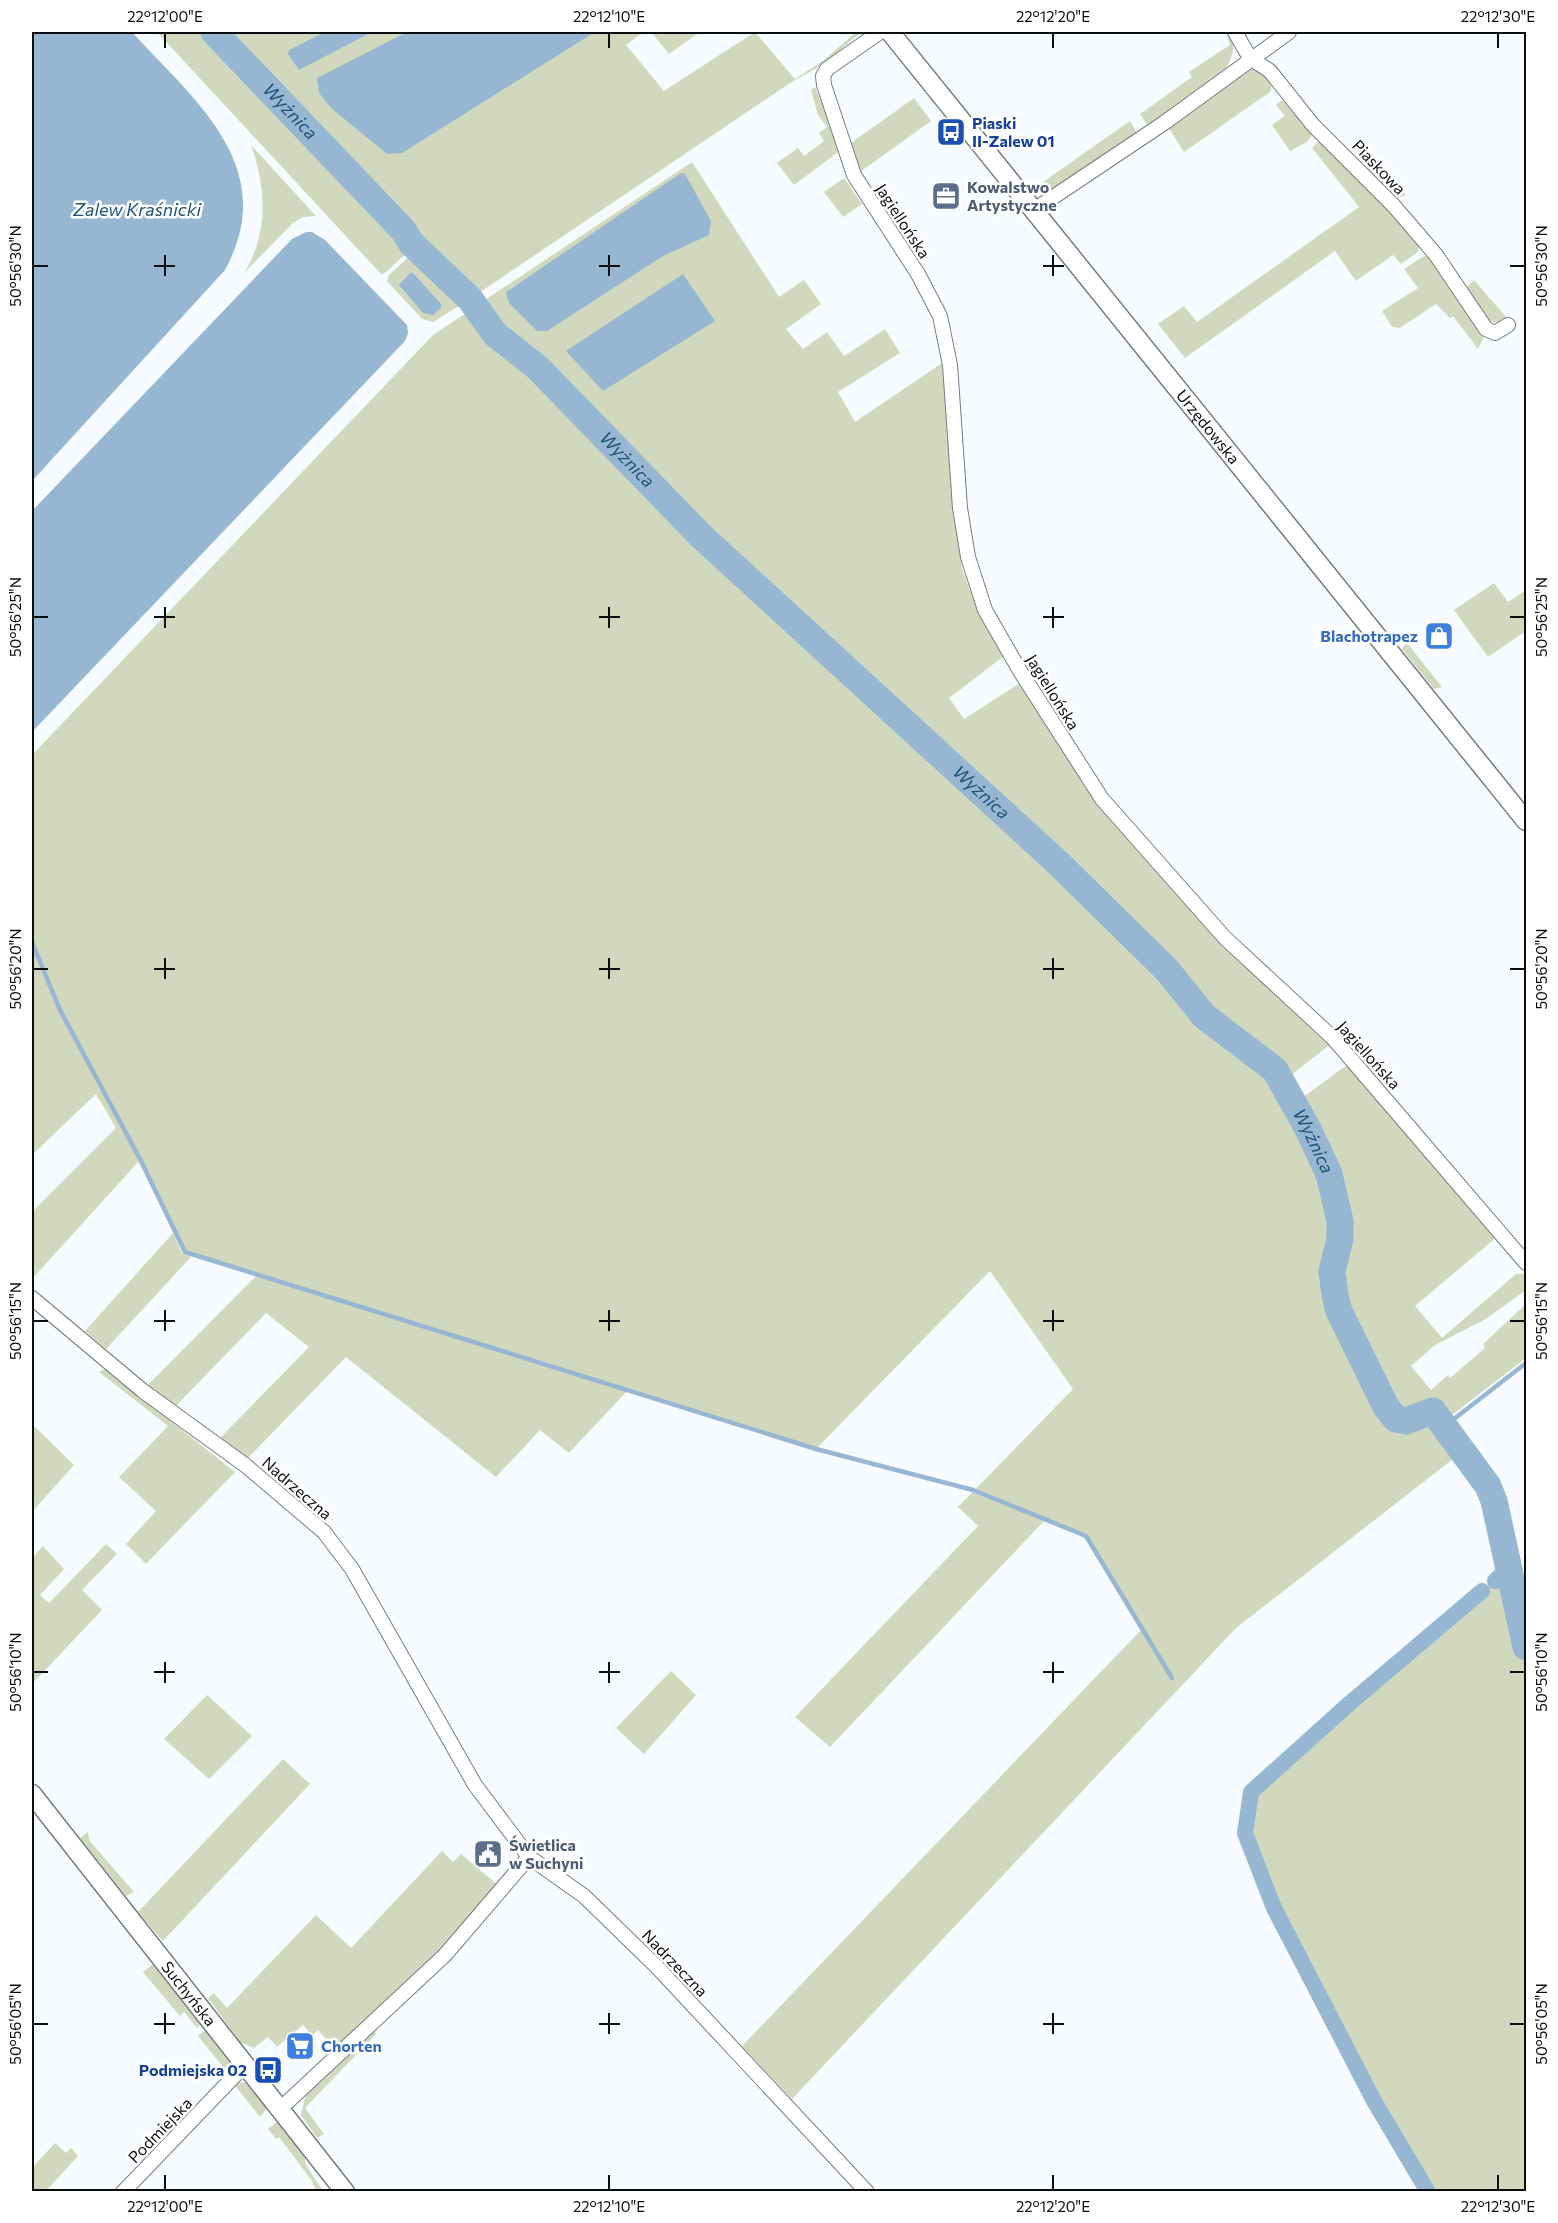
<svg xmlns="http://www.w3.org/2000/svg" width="1558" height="2223" font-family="Commissioner,sans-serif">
<rect width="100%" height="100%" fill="#f7fbff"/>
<path fill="#d2d8be" d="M157 32H206L411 249 385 273 381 274Z
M218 32H644L626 45 664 91 755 32 795 79 824 60 856 32 860 33 824 64 790 83 470 299Z
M651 32H695L697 34 669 54Z
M1226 32H1231C1235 47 1234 54 1226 68L1148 126 1140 114 1192 77 1189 72 1230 45Z
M1249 68 1260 72 1272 85 1270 92 1184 152 1169 128Z
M815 87 841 150 794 185 777 163 798 148 804 156 824 141 819 133 827 127 818 115 811 90Z
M914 98 931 121 860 172 851 143Z
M1282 100 1313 134 1307 142 1290 151 1272 125 1285 116 1276 105Z
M1130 121 1137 133 1058 188 1049 190 1043 182Z
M1320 140 1376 196 1414 240 1419 246 1418 252 1401 264 1393 255 1356 281 1335 251 1185 358 1158 324 1184 306 1197 322 1359 207 1312 148Z
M251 145 316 216 303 217 293 223 244 273C269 234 266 187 251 145Z
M692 162 779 297 804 280 821 304 786 329 803 349 827 332 844 356 885 329 900 353 838 392 855 422 945 361 954 508 962 569 971 593 1004 656 949 698 964 719 1020 683 1086 785 1332 1043 1285 1080 1298 1101 1351 1062 1498 1236 1415 1306 1442 1338 1516 1274H1526V1290L1484 1320 1435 1345 1411 1366 1431 1390 1448 1375 1450 1378 1485 1348 1483 1344 1526 1304V1358L1447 1419 1467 1448 1236 1628 792 2099 742 2046 1142 1629 1086 1536 1045 1520 830 1747 795 1717 978 1526 958 1507 1073 1389 990 1271 816 1449 628 1390 569 1453 540 1430 496 1477 346 1357 247 1459 217 1441 309 1347 266 1313 174 1408 146 1387 256 1276 185 1252 140 1160 32 1279V1212L116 1128 96 1094 32 1155V755L433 335 466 313 484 333 490 327 476 306Z
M1376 162 1406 195 1396 199 1367 167Z
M844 178 862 204 843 217 824 192Z
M415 251 419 255V262L459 306 433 322 422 319 387 281 388 276Z
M1424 256H1428L1485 335 1478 349 1453 316 1450 318 1436 304 1400 328 1392 327 1382 311 1418 288 1404 269Z
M1474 280 1506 317 1498 323 1489 321 1466 288Z
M1494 583 1508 602 1526 590V631L1488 657 1454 610Z
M1406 643H1407L1442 687 1434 689 1402 649Z
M173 1233 182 1253 191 1257 106 1349 85 1331Z
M105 1369 235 1472 146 1564 126 1544 156 1511 119 1477 168 1426 99 1372Z
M33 1425 74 1465 32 1512V1427Z
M106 1544 117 1554 82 1590 102 1610 32 1684V1558L43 1546 64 1569 40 1595 49 1603Z
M1505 1571 1526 1668V2191H1428L1374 2101 1274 1908 1245 1833 1251 1792 1350 1703Z
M671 1671 696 1695 644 1754 616 1728Z
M207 1695 252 1736 209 1779 164 1739Z
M283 1759 310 1784 163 1941 138 1912Z
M88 1832 89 1840 134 1892 126 1896 80 1838Z
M442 1851 453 1862 461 1854 499 1886 442 1952 332 2052 328 2050 332 2046 318 2030 312 2035 303 2025 277 2047 268 2037 254 2048 240 2042 208 1998 214 1993 227 2008 316 1915 351 1948Z
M152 1965 161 1971 201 2024 197 2028 184 2012 180 2016 143 1972Z
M206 2029 230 2059 228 2073 198 2036Z
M369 2031 377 2033 305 2108 324 2134 317 2138 301 2115 306 2094Z
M245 2082 268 2108 260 2117 235 2086 186 2136 234 2083Z
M278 2121 304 2155 306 2165 323 2191H316L312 2181 279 2137 276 2139 268 2129Z
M55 2143 66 2153 71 2148 78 2156 46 2191H32V2168Z"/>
<path fill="#97b6d2" d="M32 32H132C195 101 281 167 225 270L32 481Z
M325 32H372L299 70 288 54 289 50Z
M407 32H595L402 153 387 154 331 108 319 93 317 78Z
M681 173 685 174 711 221 709 235 663 256 547 331H537L509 303 506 292Z
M306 232H312L325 240 407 325 408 333 405 341 32 732V511L292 239Z
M410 273H413L441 304V308L433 315 423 313 399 285Z
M683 274 715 321 603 391 566 351Z"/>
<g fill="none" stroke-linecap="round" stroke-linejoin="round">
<path stroke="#97b6d2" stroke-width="4.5" d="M32 942 60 1010 140 1159 185 1252 816 1449 973 1490 1086 1536 1172 1678
M1445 1426 1526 1363"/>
<path stroke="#97b6d2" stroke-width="16" d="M1495 1581 1509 1567
M1428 2192 1374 2101 1274 1908 1245 1833 1251 1792 1350 1703 1482 1591"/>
<path stroke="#97b6d2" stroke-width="27" id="s1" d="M214 32 403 230 412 244 470 299 495 334 538 368 701 536 1057 862 1167 970 1204 1016 1275 1070 1308 1129 1329 1174 1340 1221V1239L1332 1271 1335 1295 1339 1311 1386 1407 1396 1419 1406 1421 1433 1411 1488 1486 1494 1501 1526 1647"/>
<g stroke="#767c80" stroke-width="16">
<path id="street" d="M880 32 827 69 823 76 824 85 854 175 918 274 940 316 950 365 960 508 968 557 985 610 1020 671 1102 799 1225 938 1332 1037 1526 1263
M1235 32 1250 58 1270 71 1313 125 1394 206 1436 255 1486 329 1495 333 1508 325
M1034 210 1164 123 1289 32
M32 1298 143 1391 245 1465 324 1532 352 1569 475 1785 529 1857 584 1896 657 1967 867 2192
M280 2109 445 1955 529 1857
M123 2192 245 2065"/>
</g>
<g stroke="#767c80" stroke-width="21">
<g id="secondary">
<path id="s2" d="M890 32 1526 821"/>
<path id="s3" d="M32 1794 345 2192"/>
</g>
</g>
<use href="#street" stroke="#fff" stroke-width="14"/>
<use href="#secondary" stroke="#fff" stroke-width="18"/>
</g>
<path fill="none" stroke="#0b0d0f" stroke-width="2" d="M165 33V48M609 33V48M1053 33V48M1498 33V48M165 255V276M609 255V276M1053 255V276M33 266H48M154 266H175M599 266H620M1043 266H1064M1510 266H1525M165 607V628M609 607V628M1053 607V628M33 617H48M154 617H175M599 617H620M1043 617H1064M1510 617H1525M165 958V979M609 958V979M1053 958V979M33 969H48M154 969H175M599 969H620M1043 969H1064M1510 969H1525M165 1310V1331M609 1310V1331M1053 1310V1331M33 1321H48M154 1321H175M599 1321H620M1043 1321H1064M1510 1321H1525M165 1662V1683M609 1662V1683M1053 1662V1683M33 1672H48M154 1672H175M599 1672H620M1043 1672H1064M1510 1672H1525M165 2013V2034M609 2013V2034M1053 2013V2034M33 2024H48M154 2024H175M599 2024H620M1043 2024H1064M1510 2024H1525M165 2175V2190M609 2175V2190M1053 2175V2190M1498 2175V2190"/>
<defs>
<g id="bus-square" transform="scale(1.5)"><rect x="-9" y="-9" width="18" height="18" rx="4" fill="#1a4fb4" stroke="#fff"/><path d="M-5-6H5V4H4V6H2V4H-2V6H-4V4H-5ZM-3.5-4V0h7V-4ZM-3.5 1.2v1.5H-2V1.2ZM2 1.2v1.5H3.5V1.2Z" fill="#fff"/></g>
<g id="office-square" transform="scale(1.5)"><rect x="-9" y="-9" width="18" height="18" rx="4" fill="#5c6f8a" stroke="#fff"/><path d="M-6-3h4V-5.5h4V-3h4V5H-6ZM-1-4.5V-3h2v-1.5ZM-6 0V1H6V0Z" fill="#fff"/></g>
<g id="shop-square" transform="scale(1.5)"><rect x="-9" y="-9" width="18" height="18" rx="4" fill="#3f7fe0" stroke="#fff"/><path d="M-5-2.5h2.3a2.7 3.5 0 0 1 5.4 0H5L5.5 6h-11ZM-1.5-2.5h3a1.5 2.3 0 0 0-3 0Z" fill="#fff"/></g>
<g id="civic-square" transform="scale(1.5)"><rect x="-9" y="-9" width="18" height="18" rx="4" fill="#5c6f8a" stroke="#fff"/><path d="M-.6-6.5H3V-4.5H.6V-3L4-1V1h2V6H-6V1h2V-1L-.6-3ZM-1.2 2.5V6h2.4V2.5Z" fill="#fff"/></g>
<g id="supermarket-square" transform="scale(1.5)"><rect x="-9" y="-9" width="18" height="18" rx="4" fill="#3f7fe0" stroke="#fff"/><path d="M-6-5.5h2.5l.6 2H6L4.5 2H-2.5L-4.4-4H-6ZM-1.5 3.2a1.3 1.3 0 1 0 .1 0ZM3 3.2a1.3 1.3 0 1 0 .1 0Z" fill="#fff"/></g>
</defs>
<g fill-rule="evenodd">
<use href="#bus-square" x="951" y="132"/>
<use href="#office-square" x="946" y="196"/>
<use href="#shop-square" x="1439" y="636"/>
<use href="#civic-square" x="488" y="1854"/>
<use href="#supermarket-square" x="300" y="2046"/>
<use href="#bus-square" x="268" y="2070"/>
</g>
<g text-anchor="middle" stroke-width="5" stroke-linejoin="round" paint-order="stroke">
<g font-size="16" font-weight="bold" fill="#164399" stroke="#fff" text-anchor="start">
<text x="972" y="129">Piaski<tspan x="972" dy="18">II-Zalew 01</tspan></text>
<text x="247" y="2076" text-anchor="end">Podmiejska 02</text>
</g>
<g font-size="16" fill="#0b0d0f" stroke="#fff">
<text transform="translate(1379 167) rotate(46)" y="6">Piaskowa</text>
<text transform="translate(903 221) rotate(57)" y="6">Jagiellońska</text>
<text dy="6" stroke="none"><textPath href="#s2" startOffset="507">Urzędowska</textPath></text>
<text transform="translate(1053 692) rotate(58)" y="6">Jagiellońska</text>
<text transform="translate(1369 1055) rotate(48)" y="6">Jagiellońska</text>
<text transform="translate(297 1488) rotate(41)" y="6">Nadrzeczna</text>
<text transform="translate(675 1963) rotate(46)" y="6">Nadrzeczna</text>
<text dy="6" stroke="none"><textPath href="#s3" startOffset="254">Suchyńska</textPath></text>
<text transform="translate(160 2130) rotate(-46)" y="6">Podmiejska</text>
</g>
<g font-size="16" font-weight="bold" fill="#4e5e75" stroke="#fff" text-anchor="start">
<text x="967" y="193">Kowalstwo<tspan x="967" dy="18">Artystyczne</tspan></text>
<text x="509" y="1851">Świetlica<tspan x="509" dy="18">w Suchyni</tspan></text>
</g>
<g font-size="16" font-weight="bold" fill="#366cbe" stroke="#fff" text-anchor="end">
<text x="1418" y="642">Blachotrapez</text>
<text x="321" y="2052" text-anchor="start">Chorten</text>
</g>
<g font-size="18" font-style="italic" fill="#215278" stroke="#fff">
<text dy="6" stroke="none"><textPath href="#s1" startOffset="110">Wyżnica</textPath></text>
<text x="137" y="216">Zalew Kraśnicki</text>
<text dy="6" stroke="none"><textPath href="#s1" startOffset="596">Wyżnica</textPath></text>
<text dy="6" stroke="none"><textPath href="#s1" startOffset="1082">Wyżnica</textPath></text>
<text dy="6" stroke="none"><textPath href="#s1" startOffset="1568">Wyżnica</textPath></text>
</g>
</g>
<rect width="1558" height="2223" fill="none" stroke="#ffffff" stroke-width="66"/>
<rect x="33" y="33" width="1492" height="2157" fill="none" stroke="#0b0d0f" stroke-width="2"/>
<g font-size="15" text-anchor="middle" fill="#0b0d0f">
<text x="165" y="22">22°12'00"E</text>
<text x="609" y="22">22°12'10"E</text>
<text x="1053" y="22">22°12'20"E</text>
<text x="1498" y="22">22°12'30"E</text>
<text transform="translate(16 266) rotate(-90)" y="5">50°56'30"N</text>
<text transform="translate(1542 266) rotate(-90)" y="5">50°56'30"N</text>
<text transform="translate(16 617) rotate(-90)" y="5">50°56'25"N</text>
<text transform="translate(1542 617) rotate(-90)" y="5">50°56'25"N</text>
<text transform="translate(16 969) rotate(-90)" y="5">50°56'20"N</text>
<text transform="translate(1542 969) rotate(-90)" y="5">50°56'20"N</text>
<text transform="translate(16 1321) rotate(-90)" y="5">50°56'15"N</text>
<text transform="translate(1542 1321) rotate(-90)" y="5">50°56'15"N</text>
<text transform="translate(16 1672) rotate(-90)" y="5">50°56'10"N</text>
<text transform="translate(1542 1672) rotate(-90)" y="5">50°56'10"N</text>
<text transform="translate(16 2024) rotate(-90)" y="5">50°56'05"N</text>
<text transform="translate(1542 2024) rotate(-90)" y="5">50°56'05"N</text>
<text x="165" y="2212">22°12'00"E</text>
<text x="609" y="2212">22°12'10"E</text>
<text x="1053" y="2212">22°12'20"E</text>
<text x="1498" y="2212">22°12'30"E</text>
</g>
</svg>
